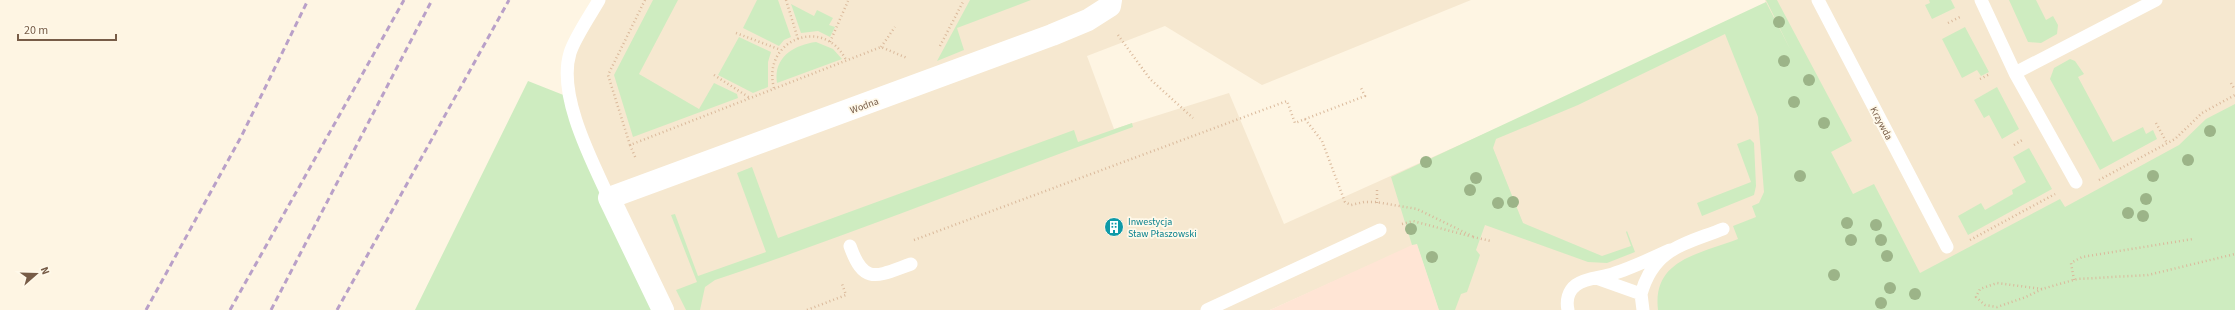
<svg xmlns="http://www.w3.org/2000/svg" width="2235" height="310" font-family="'Source Sans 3',sans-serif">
<rect width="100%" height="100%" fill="#fef5e3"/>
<path fill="#f6e8d0" d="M602 0H1471L1262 85 1165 26 1087 56 1114 129 1229 93 1284 224 1535 111 1766 3 1765 0H2235V195L1951 285 1669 310H1439L1417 244 1270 310H656L566 96 571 54Z"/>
<path fill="#ffe5d5" d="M1417 244 1439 310H1270L1412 245Z"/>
<path fill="#ceecc0" d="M653 0H678L639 74 699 109 714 83 737 94 738 98 633 137 614 75Z
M757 0H778L791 37 784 40 779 46 743 28Z
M970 0H1031L957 28 964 50 937 61Z
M1766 0H1777L1852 141 1831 152 1853 194 1874 184 1920 273 2060 199 2065 207 2179 145 2206 119 2235 104V310H1658C1652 259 1700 254 1738 239L1733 226 1756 217 1752 206 1759 203 1764 192 1758 117 1725 34 1578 105 1496 139 1493 148 1523 223 1602 256 1631 246 1626 232 1627 231 1635 252 1607 263 1588 262 1485 225 1476 250 1480 255 1467 292 1461 294 1455 310H1439L1417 244 1412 245 1391 177 1766 2 1790 49Z
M1929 0H1951L1955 8 1932 19 1925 5 1930 3Z
M2009 0H2036L2046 20 2053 16 2058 25 2057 34 2041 43 2028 42Z
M791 4 814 16 817 10 833 18 829 25 835 27 830 37 818 31 801 33Z
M1965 27 1989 72 1981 76 1977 70 1962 78 1942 39Z
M739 37 771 52 768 62V87L753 93 718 75Z
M816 42 833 49 842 59 777 83C773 58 793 45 816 42Z
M2070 59 2075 61 2084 74 2078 77 2113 142 2143 127 2146 134 2153 130 2157 139 2100 170 2050 79 2054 68Z
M528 81 566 96 656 310H415Z
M1997 87 2019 129 2002 139 1989 115 1984 118 1974 100Z
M1132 123 1133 127C993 177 856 233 715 280L705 287 700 310H686L676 290 697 282 671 215 675 214 698 276 766 252 737 173 752 167 778 238 1074 130 1078 142Z
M1750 139 1754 143 1756 186 1754 195 1702 216 1697 203 1751 182 1737 144Z
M2029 148 2052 189 1968 235 1958 216 1981 203 1985 210 2013 194 2012 190 2026 182 2013 157Z"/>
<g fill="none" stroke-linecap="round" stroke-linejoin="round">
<path stroke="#dab99b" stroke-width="2.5" stroke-dasharray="1 3" stroke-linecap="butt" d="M645 0 608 75 630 145 881 47 907 58
M786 0 798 39
M1948 23 1962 16
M736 33 781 50
M1118 35 1150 79 1193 118
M830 42 848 1
M940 46 964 0
M881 47 895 27
M714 75 750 98
M1980 79 1990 74
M2231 83 2235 90
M774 88C761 40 824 15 846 60
M1305 119 1322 141 1345 202 1351 205 1364 202H1376L1417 209 1474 237
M2156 123 2167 143
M630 145 636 159
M2014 145 2024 139
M2099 180 2175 139 2202 113 2235 95
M1377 203V188
M1402 224 1413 221 1469 236
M1473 237 1491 241
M914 240 1287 101 1295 123 1365 96 1360 86
M1970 240 2055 194
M2074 280 2071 263 2082 257 2193 239
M2042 289 1997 283 1980 289 1976 297 1985 305 1997 307 2026 297 2042 289 2077 279 2148 275 2235 254
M807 310 846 295 842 284"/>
<path stroke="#fff" stroke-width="13" d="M599 0C591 14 574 39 570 53 557 95 592 161 609 198
M1818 0 1947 247
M1981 0 2015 73 2076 182
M2015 73 2156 0
M850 246C864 286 877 276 911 264
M1596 278 1641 294 1643 310
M1641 294C1654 248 1683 245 1723 229
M1207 310 1380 230
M1568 310C1566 301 1568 291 1576 285 1587 277 1603 278 1615 273 1634 267 1652 258 1670 250"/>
<path stroke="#fff" stroke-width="22" d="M663 310 609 198 1052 35 1088 20 1110 6 1111 0"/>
<path stroke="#b9a0c8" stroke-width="3" stroke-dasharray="6 4" stroke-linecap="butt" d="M146 310 242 135 308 0
M230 310 404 0
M271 310 432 0
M337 310 509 0"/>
</g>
<g fill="#9cb488">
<circle cx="1779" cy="22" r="6"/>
<circle cx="1784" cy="61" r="6"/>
<circle cx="1809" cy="80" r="6"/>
<circle cx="1794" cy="102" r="6"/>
<circle cx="1824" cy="123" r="6"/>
<circle cx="2210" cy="131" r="6"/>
<circle cx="2188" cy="160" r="6"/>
<circle cx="1426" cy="162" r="6"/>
<circle cx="1800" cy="176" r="6"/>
<circle cx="2153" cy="176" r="6"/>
<circle cx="1476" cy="178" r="6"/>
<circle cx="1470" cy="190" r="6"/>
<circle cx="2146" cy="199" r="6"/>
<circle cx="1513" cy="202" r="6"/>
<circle cx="1498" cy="203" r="6"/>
<circle cx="2128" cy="213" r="6"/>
<circle cx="2143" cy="216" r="6"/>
<circle cx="1847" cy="223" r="6"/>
<circle cx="1876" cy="225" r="6"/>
<circle cx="1411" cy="229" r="6"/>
<circle cx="1851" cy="240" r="6"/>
<circle cx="1881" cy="240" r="6"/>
<circle cx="1887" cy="256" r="6"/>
<circle cx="1432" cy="257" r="6"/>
<circle cx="1834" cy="275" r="6"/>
<circle cx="1890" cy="288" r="6"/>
<circle cx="1915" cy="294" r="6"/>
<circle cx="1881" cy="303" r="6"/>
</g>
<defs>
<g id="building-disc" transform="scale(1)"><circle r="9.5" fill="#0f9aa8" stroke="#fff9ea"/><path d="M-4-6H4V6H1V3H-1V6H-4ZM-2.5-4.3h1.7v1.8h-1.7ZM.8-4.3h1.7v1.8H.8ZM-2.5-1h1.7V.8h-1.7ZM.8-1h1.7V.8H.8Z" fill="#fff"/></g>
</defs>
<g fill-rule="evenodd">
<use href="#building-disc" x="1114" y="227"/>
</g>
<g text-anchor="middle" stroke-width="3.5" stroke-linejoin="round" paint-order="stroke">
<g font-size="10" fill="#775c47" stroke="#fff9ea">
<text transform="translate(864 105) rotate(-20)" y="4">Wodna</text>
<text transform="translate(1882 123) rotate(62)" y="4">Krzywda</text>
</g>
<g font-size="10" fill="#0d838f" stroke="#fff9ea" text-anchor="start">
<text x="1128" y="225">Inwestycja<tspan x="1128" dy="12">Staw Płaszowski</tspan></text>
</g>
</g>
<g transform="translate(36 274) rotate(70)" stroke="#fff9ea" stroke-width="3" paint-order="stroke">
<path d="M0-3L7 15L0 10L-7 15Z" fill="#775c47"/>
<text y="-6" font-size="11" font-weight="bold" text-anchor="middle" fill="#775c47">N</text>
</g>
<path d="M18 34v6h98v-6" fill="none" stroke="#775c47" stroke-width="2"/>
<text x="24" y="34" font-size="12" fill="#775c47" stroke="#fff9ea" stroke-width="3" paint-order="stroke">20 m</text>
</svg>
